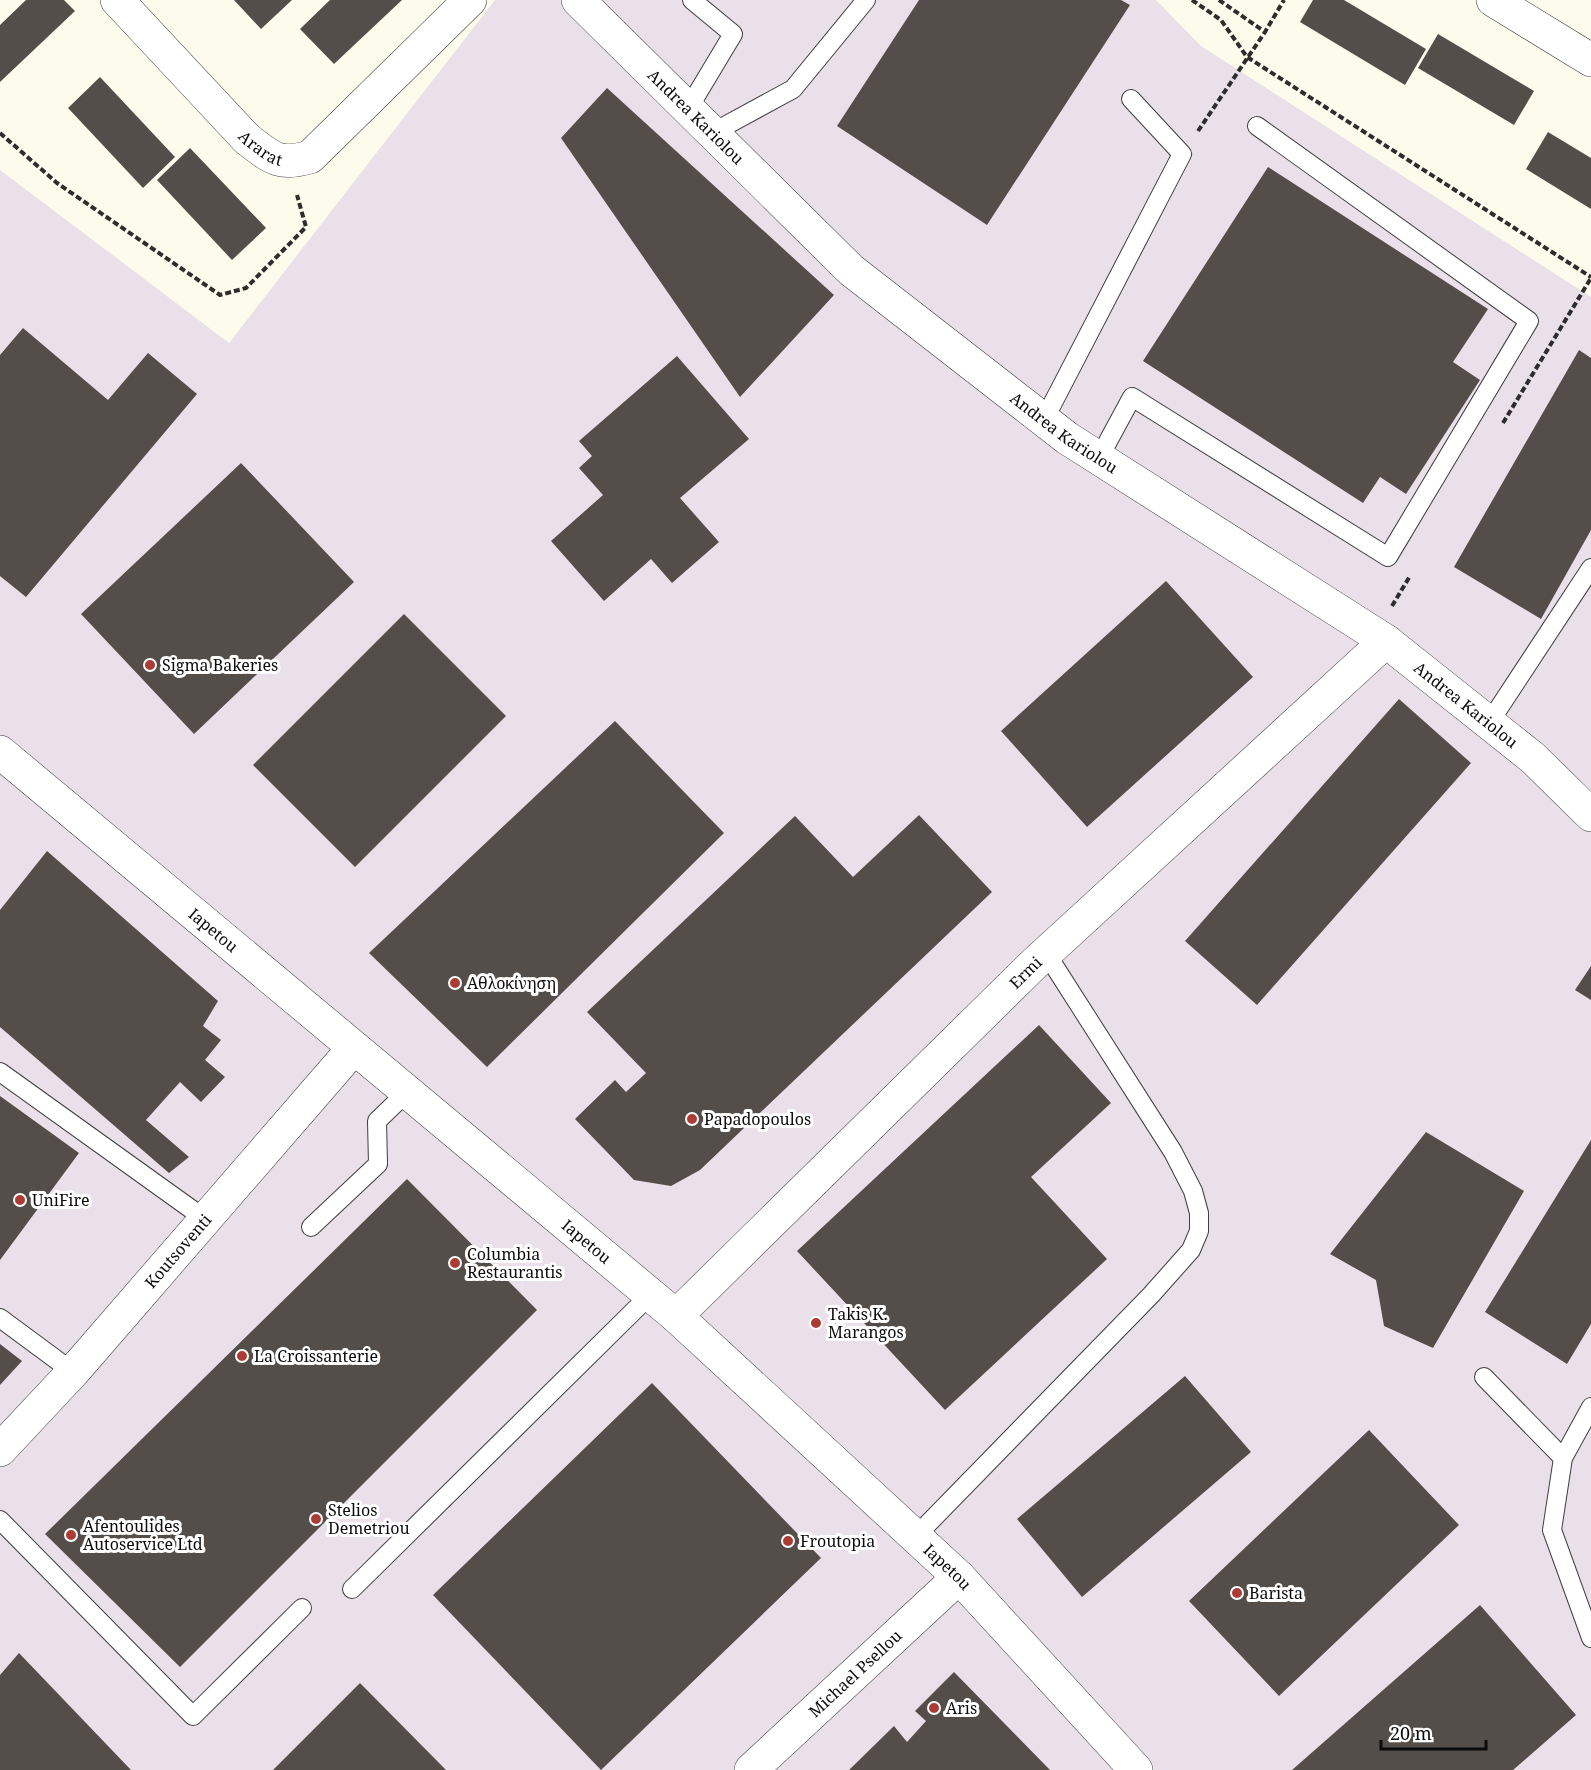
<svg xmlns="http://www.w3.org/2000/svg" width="1591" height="1770" font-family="'Noto Serif',serif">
<rect width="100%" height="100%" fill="#fdfbec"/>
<path fill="#e9e0e9" d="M495 0H1156L1201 46 1591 297V1770H0V170L229 343Z"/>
<path fill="#534e49" d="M26 0H64L75 11 0 82V25Z
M234 0H292L261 29Z
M330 0H402L334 64 300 29Z
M919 0H1121L1130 5 987 225 837 126Z
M1313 0H1344L1426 49 1405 85 1300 22Z
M1438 34 1534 91 1514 125 1418 68Z
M100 77 175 157 143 188 68 108Z
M607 88 834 295 740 397 561 138Z
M1548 132 1591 158V209L1526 169Z
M190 148 266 228 232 260 157 180Z
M1268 167 1488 309 1453 362 1480 380 1406 494 1380 477 1363 503 1143 361Z
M23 328 108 400 148 353 197 394 26 597 0 576V355Z
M1579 350 1591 358V530L1541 619 1454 567Z
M677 356 749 439 680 498 719 542 672 583 651 559 604 601 551 541 603 495 579 468 592 456 579 441Z
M241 463 354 582 194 734 81 614Z
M1166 581 1253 677 1087 827 1001 731Z
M404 614 506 716 355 867 253 765Z
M1399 699 1471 763 1257 1005 1185 941Z
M615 721 724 833 487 1067 369 953Z
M919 815 992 892 700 1170 671 1186 634 1180 575 1119 615 1080 626 1092 646 1073 587 1012 795 816 853 877Z
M47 851 218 1001 203 1026 221 1040 205 1060 225 1077 201 1102 180 1082 146 1120 189 1157 169 1173 0 1027V910Z
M1591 966V1000L1575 990Z
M1039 1025 1111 1103 1031 1177 1107 1259 945 1410 797 1251Z
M0 1096 79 1153 0 1260Z
M1426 1132 1524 1191 1433 1348 1384 1326 1376 1280 1330 1254Z
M1591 1140V1324L1567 1364 1485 1312Z
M407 1179 537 1310 180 1667 45 1534Z
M0 1344 22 1361 0 1385Z
M1185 1376 1251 1452 1082 1597 1017 1519Z
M652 1383 821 1558 601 1770 433 1595Z
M1369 1430 1459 1525 1279 1696 1189 1601Z
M1480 1605 1576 1715 1513 1770H1292Z
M19 1653 131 1770H0V1675Z
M954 1672 1050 1770H849L894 1726 907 1742 926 1721 915 1711Z
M360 1683 446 1770H273Z"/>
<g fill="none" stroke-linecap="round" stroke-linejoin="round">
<g stroke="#3e3e3e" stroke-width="20">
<path id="service" d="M688 109 733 34 692 0
M712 133 793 89 866 0
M1044 420 1182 154 1131 99
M1099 458 1132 397 1388 557 1529 321 1257 126
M1489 723 1591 568
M0 1072 205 1219
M311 1227 378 1164 377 1121 406 1093
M0 1318 73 1372
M1484 1377 1563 1458 1552 1530 1591 1638
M1563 1458 1591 1407
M0 1520 193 1716 302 1608
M915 1537 1151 1295 1191 1250 1199 1231V1213L1193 1191 1173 1152 1046 953
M352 1589 650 1295"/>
</g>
<g stroke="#3e3e3e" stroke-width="34">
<g id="minor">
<path id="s1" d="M117 0 247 139C272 158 278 166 310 157L470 0"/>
<path id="s2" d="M578 0 851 270 1067 438 1386 641 1533 758 1591 815"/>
<path d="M1493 0 1591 60"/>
<path id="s3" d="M0 752 676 1316 959 1577 1136 1770"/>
<path id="s4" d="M676 1316 1034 964 1386 641"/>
<path id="s5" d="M0 1450 73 1372 353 1049"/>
<path id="s6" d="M751 1770 959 1577"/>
</g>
</g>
<path stroke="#2d2d2d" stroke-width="4" stroke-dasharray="6 3" stroke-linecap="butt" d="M1192 0 1221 20 1247 57 1591 277
M1219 0 1265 32 1284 0
M1198 131 1265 32
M0 133 57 183 220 295 246 288 306 227 297 195
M1503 423 1591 278
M1392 606 1410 576"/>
<use href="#service" stroke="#fff" stroke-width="18"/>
<use href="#minor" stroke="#fff" stroke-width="33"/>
</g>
<g fill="#aa3c35" stroke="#fff" stroke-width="2">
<circle cx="150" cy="665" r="6"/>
<circle cx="455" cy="983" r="6"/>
<circle cx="692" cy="1119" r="6"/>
<circle cx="20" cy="1200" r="6"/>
<circle cx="455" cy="1263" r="6"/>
<circle cx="816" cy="1323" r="6"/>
<circle cx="242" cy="1356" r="6"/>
<circle cx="316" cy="1519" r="6"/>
<circle cx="71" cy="1535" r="6"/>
<circle cx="788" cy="1541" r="6"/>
<circle cx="1237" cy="1593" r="6"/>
<circle cx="934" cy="1708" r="6"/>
</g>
<g text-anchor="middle" stroke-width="6" stroke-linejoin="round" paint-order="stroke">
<g font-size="16" fill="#0b0b0b" stroke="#fff">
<text dy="6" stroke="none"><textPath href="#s2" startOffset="166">Andrea Kariolou</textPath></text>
<text dy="6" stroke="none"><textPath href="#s1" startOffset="207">Ararat</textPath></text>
<text dy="6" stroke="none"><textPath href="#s2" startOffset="652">Andrea Kariolou</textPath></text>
<text dy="6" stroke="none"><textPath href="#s2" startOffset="1138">Andrea Kariolou</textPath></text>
<text dy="6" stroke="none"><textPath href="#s3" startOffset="278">Iapetou</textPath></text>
<text dy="6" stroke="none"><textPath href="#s4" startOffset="490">Ermi</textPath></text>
<text dy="6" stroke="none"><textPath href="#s3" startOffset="764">Iapetou</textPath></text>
<text dy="6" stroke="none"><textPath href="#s5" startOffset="267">Koutsoventi</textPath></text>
<text dy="6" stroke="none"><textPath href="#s3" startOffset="1250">Iapetou</textPath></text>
<text dy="6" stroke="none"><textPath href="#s6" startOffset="142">Michael Psellou</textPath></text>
</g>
<g font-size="16" fill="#0b0b0b" stroke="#fff" text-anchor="start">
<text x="162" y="671">Sigma Bakeries</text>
<text x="467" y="989">Αθλοκίνηση</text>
<text x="704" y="1125">Papadopoulos</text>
<text x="32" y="1206">UniFire</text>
<text x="467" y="1260">Columbia<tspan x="467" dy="18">Restaurantis</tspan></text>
<text x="828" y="1320">Takis K.<tspan x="828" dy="18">Marangos</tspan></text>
<text x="254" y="1362">La Croissanterie</text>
<text x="328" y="1516">Stelios<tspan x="328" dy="18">Demetriou</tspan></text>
<text x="83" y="1532">Afentoulides<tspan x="83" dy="18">Autoservice Ltd</tspan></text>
<text x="800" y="1547">Froutopia</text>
<text x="1249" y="1599">Barista</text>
<text x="946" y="1714">Aris</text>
</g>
</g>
<path d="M1381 1740v9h105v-9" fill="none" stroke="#0b0b0b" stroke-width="3"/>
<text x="1390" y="1740" font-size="18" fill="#0b0b0b" stroke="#ffffff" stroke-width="4.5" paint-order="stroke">20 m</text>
</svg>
